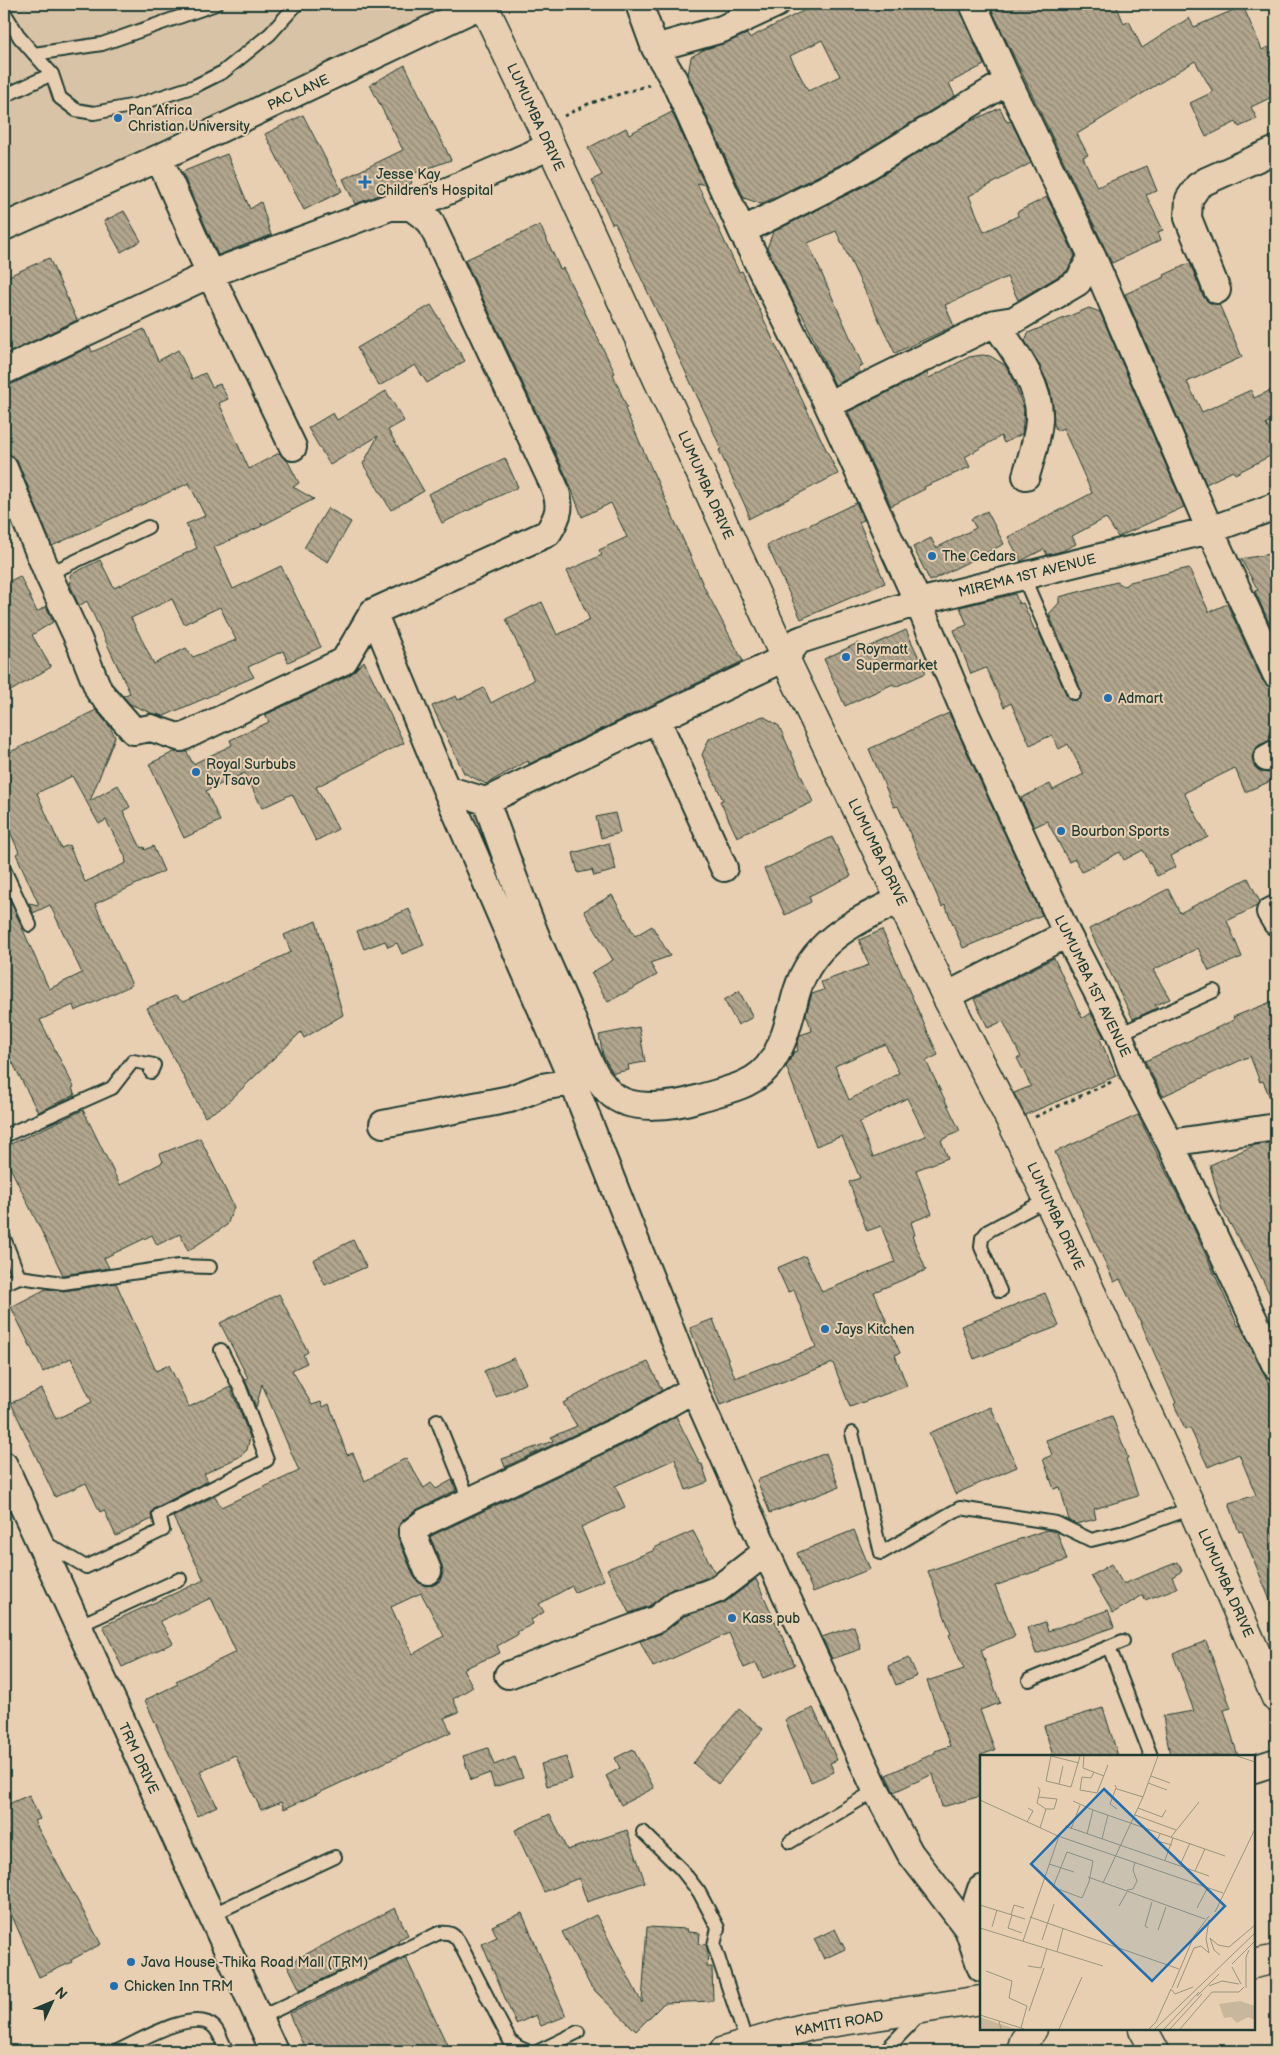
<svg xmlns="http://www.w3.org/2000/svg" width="1280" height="2055" font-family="'Balsamiq Sans',sans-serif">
<defs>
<pattern id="building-back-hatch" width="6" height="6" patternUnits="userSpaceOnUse" patternTransform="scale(1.25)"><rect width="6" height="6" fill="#b2a68e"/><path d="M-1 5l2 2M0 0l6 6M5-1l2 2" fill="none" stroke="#908875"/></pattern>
</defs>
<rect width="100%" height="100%" fill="#e9cfb1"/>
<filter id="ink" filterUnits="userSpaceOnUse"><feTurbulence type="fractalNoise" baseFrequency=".02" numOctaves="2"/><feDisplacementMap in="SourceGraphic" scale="10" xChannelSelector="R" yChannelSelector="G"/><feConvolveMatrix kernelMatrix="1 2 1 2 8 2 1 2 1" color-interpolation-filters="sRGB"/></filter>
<g filter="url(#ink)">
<path fill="#d8c3a6" d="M4 4H457L4 224Z"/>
<path fill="url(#building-back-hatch)" stroke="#1f3d34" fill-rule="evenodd" d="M801 4H958L959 10 984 65 949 83 955 96 848 161 761 204 744 198 688 75 691 57 705 49 726 43 747 34 749 38 805 10ZM822 40 840 76 808 91 790 56Z
M989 4H1116L1124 24 1129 21 1142 48 1189 18 1194 27 1243 6 1262 50 1268 47 1270 53 1276 50V95L1251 107 1257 119 1239 127 1236 122 1206 137 1190 103 1213 92 1195 61 1077 134 1088 155 1083 157 1097 187 1147 166 1157 191 1146 195 1163 230 1158 232 1161 240 1112 263Z
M405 65 451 160 409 175 412 183 394 192 385 193 355 204 343 179 403 150 370 85Z
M1000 108 1007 122 1011 121 1031 163 969 196 984 232 1018 216 1017 212 1047 197 1075 256 1067 271 1018 300 1007 277 945 305 954 326 895 353 836 231 808 243 863 366 859 367 860 372 835 385 801 312 799 313 767 248 773 232 862 187 969 122Z
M672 112 705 185 697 183 739 272 742 271 774 342 838 474 748 519V512L719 450 721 449 707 417 615 223 612 224 592 180 602 175 588 148 626 128 629 134Z
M303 115 342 191 304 210 265 134Z
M227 154 250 209 261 202 271 235 218 255 182 172Z
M124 211 141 241 121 252 104 221Z
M540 225 560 269 563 268 615 373 613 374 627 408 625 409 705 589 743 661 529 764 528 761 486 784 464 773 432 706 456 696 458 700 484 688 491 703 534 680 506 619 542 602 557 635 590 620 567 571 602 555 599 550 627 537 611 503 582 517 568 480 465 260Z
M49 258 77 320 4 355V278Z
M1190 263 1203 296 1208 302 1219 304 1242 357 1187 382 1202 412 1251 390 1254 398 1276 388V419L1266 424 1276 445V453L1235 474 1233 471 1206 484 1125 294 1165 277 1164 275Z
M431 305 465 361 427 383 415 365 379 386 357 348Z
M1089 308 1100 312 1184 507 1118 537 1106 518 1072 536 1076 544 1062 551 1047 555 1044 549 1021 561 1008 537 1092 493 1063 428 1057 431 1054 425 1053 406 1050 389 1038 362 1025 341 1028 333Z
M144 329 158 361 178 350 192 379 205 373 212 387 220 384 228 399 219 403 249 469 279 453 287 460 299 483 293 487 314 499 263 525 261 523 262 526 247 533 214 547 233 589 281 566 321 647 288 662 283 651 248 667 254 677 164 716 151 713 130 704 123 696 130 693 87 601 79 606 71 587 70 575 100 560 114 588 197 548 186 524 205 516 189 483 52 546 18 462 13 456 6 453 4 448V386L10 385 90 347 92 352ZM172 599 184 624 220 607 236 640 193 657 186 648 154 664 131 618Z
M982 355 990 356 1005 365 1012 376 1024 409 1022 434 1004 443 1001 436 965 457 970 467 924 487 925 489 891 506 848 412 927 373 929 378 969 357Z
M386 391 404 421 388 430 424 491 391 510 363 464 378 436 330 465 308 428 333 413 337 420Z
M505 458 518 487 442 523 428 494Z
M856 503 864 520 859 522 885 583 801 619 767 545Z
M328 508 351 522 328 562 304 548Z
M987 511 1004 544 930 581 913 547 931 538 936 548 976 528 971 519Z
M1276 553V639L1255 591 1258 590 1241 559Z
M1189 568 1209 612 1227 604 1262 680 1268 686 1276 689V738L1259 745 1254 751 1252 758 1254 766 1260 771 1267 773 1276 770V779L1245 792 1235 768 1184 793 1208 837 1171 856 1176 867 1157 876 1143 850 1124 860 1120 852 1082 872 1075 859 1069 862 1047 821 1034 827 1021 798 1050 784 1053 790 1084 774 1068 744 1059 749 1052 735 1030 745 1011 703 1004 707 986 668 971 674 954 630 967 625 960 607 1015 594 1019 604 1023 603 1035 631 1037 628 1067 696 1070 700 1077 701 1081 697V690L1049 614 1059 603V597L1117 582 1124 586 1130 582Z
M20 576 37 612 46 606 53 622 32 635 51 667 4 695V584Z
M906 630 926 673 895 687 893 684 845 706 824 659 858 643 862 650Z
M364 661 404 743 316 787 338 829 316 841 292 794 262 808 245 773 206 791 220 821 184 838 149 764 174 752H187L193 764 232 745 230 740 269 722 265 715 350 675Z
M96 710 110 727 115 737 90 801 118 785 130 807 123 811 141 848 144 847 145 850 153 846 164 871 95 904 132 985 75 1011 73 1005 40 1020 74 1087 72 1088 75 1095 38 1112 4 1046V894L6 897 9 898 49 989 82 973 50 905 33 913 29 903 39 905 16 854 19 852 4 818V811L10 808 4 793V755ZM72 776 99 824 106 820 125 856 126 863 85 882 69 845 61 848 37 793Z
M949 713 1042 915 963 948 945 905 942 907 898 806 894 807 869 749Z
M763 716 779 726 813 802 737 837 720 801 723 800 702 755 709 739Z
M615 813 620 833 601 838 596 817Z
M832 837 851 876 809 896 811 902 785 915 764 869Z
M609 843 616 870 594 876 592 870 578 873 573 853Z
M1248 878 1260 902 1257 906 1227 921 1242 957 1209 971 1198 948 1153 970 1170 999 1155 1005 1157 1008 1133 1019 1089 929 1168 889 1180 913Z
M612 895 635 936 652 926 670 956 650 963 657 975 608 1002 591 973 613 960 584 911Z
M409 909 424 945 402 954 397 943 388 947 385 941 364 949 357 931Z
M316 921 343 1015 304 1038 301 1032 225 1105 205 1117 147 1008 175 996 183 1002 291 952 284 935Z
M882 930 938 1055 926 1061 960 1131 941 1140 948 1158 916 1170 932 1214 911 1222 915 1235 912 1236 926 1270 874 1292 900 1353 895 1355 907 1386 850 1407 833 1363 720 1405 690 1328 713 1319 735 1378 816 1347 794 1290 788 1292 777 1268 805 1256 822 1292 895 1262 881 1226 867 1231 849 1182 860 1178 842 1136 816 1146 786 1066 794 1052 798 1051 797 1046 800 1035 812 1031 806 1014 812 994 824 990 821 982 869 965 859 940ZM885 1044 899 1073 849 1100 835 1066ZM907 1098 926 1136 873 1157 859 1123Z
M1054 958 1082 1018 1091 1013 1104 1037 1100 1039 1116 1076 1025 1115 1014 1093 1031 1086 1017 1058 1021 1057 1003 1021 988 1028 974 999Z
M739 991 753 1017 738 1025 724 1000Z
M1276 1000V1112L1263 1081 1260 1082 1250 1056 1163 1096 1145 1061 1234 1020 1233 1017Z
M639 1027 645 1062 628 1065 629 1070 613 1073 603 1055 599 1035Z
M83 1110 120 1185 163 1162 160 1154 200 1138 234 1207 227 1225 188 1251 180 1234 157 1245 152 1235 104 1258 109 1268 63 1275 4 1155V1147Z
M1138 1115 1191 1222 1238 1326 1240 1325 1276 1398V1615L1242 1531 1239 1532 1229 1503 1256 1495 1239 1454 1208 1467 1190 1428 1185 1430 1174 1404 1176 1403 1142 1325 1120 1279 1114 1282 1055 1152Z
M1276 1142V1307L1248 1250 1246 1251 1222 1210 1210 1165 1255 1145Z
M353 1240 366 1267 325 1285 313 1260Z
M116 1283 156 1371 169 1365 189 1407 230 1387 250 1437 247 1450 239 1457 204 1474 208 1481 155 1508 151 1513 152 1519 116 1536 104 1510 100 1512 86 1483 55 1497 11 1403 42 1389 56 1419 92 1402 71 1358 43 1372 11 1307 46 1289 64 1291Z
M1045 1293 1059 1326 974 1359 961 1326Z
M279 1294 308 1352 303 1355 307 1363 292 1370 312 1405 321 1402 323 1407 329 1404 347 1455 353 1453 365 1481 406 1458 424 1488 431 1483 436 1489 452 1480 456 1490 416 1510 403 1520 398 1528V1538L414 1577 419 1583 426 1586 434 1585 440 1581 443 1573 442 1565 430 1537 433 1535 642 1436 676 1416 700 1464H702L708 1482 686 1490 675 1459 615 1486 625 1507 581 1527 604 1580 575 1592 572 1586 539 1604 544 1612 531 1620 533 1624 517 1632 519 1634 497 1646 500 1653 463 1669 473 1687 453 1699 459 1712 444 1718 451 1732 284 1809 281 1802 261 1810 235 1755 200 1771 217 1806 197 1816 145 1700 178 1684 176 1681 236 1652 211 1598 160 1621 173 1643 122 1667 103 1626 204 1580 173 1517 215 1496 221 1507 299 1471 262 1384 256 1408 245 1379 248 1378 220 1323ZM421 1593 444 1636 413 1654 391 1607Z
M514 1358 526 1383 496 1397 484 1371Z
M648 1362 662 1390 629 1409 505 1467 502 1459 553 1441 551 1437 577 1426 563 1403 603 1381Z
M991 1407 1017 1467 955 1494 929 1433Z
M1112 1416 1128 1458 1126 1459 1138 1496 1094 1509 1096 1519 1076 1524 1069 1520 1060 1487 1054 1489 1043 1459 1052 1455 1046 1440Z
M826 1453 839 1487 770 1513 757 1480Z
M854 1530 870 1569 813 1592 797 1553Z
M1046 1530 1057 1532 1067 1560 995 1586 1015 1636 981 1650 1000 1703 980 1710 995 1750 981 1755V1796L942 1807 933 1774 894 1792 886 1775 935 1753V1751L950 1746 927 1681 964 1669 949 1635 951 1634 928 1571Z
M693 1531 715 1573 701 1580 672 1589 649 1606 629 1613 607 1569 655 1550 654 1548Z
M1178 1562 1182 1571 1172 1577 1177 1588 1145 1600 1143 1595 1113 1613 1091 1576 1111 1564 1123 1584Z
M756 1579 795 1665 763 1678 756 1663 744 1668 729 1633 653 1667 640 1641 663 1633 684 1616 724 1603Z
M1108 1610 1114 1627 1036 1654 1027 1628 1045 1622 1048 1631Z
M854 1626 861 1649 832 1659 822 1637Z
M1206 1641 1231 1708 1224 1710 1238 1756H1170L1163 1716 1194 1711 1173 1654Z
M909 1658 917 1676 896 1685 888 1666Z
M813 1708 837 1760 830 1763 834 1772 811 1782 785 1720Z
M1103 1708 1118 1756H1053L1044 1726Z
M739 1709 763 1729 718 1784 693 1763Z
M488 1748 494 1765 515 1757 523 1778 494 1787 490 1773 471 1780 463 1756Z
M633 1749 654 1788 621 1805 606 1776 620 1768 615 1758Z
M566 1757 572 1779 547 1786 541 1764Z
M29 1795 40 1819 34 1821 101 1944 71 1960 72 1962 39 1977 4 1898V1806Z
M550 1814 567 1850 627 1830 645 1882 587 1902 579 1878 544 1892 515 1830Z
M395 1908 408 1935 398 1940 399 1943 300 1990 287 1964Z
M522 1913 566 2016 541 2026 536 2015 516 2024 482 1944 497 1937 492 1926Z
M596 1915 642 2003 647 1927 687 1929 688 1932 700 1933 699 1944 706 1945 708 1953 707 1967H712L713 2001 664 2003 636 2031 591 1987 562 1932Z
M835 1929 845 1949 824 1959 814 1939Z
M406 1958 450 2051H306L289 2014Z"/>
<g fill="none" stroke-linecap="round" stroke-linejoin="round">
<g stroke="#1f3d34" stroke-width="16">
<path id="service" d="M4 12 20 38 52 74 60 98 76 110 94 113 136 105 195 86 223 72 270 34 297 4
M34 54 102 44 216 4
M4 96 52 74
M48 574 148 527
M1023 576 1074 693
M4 869 30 925
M1119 1034 1214 991
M4 1136 112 1088 133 1061 154 1065 151 1072
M4 1238 19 1277
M4 1284 19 1277 63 1283 179 1266 210 1267
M1000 1291 981 1247 982 1238 988 1231 1048 1199
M437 1420 469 1500
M852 1433 881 1553 960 1508 1056 1523 1091 1540 1128 1531 1192 1508
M44 1542 86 1567 163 1530 159 1515 267 1460 240 1388 221 1350
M78 1626 180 1579
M1109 1647 1151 1756
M1029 1680 1123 1641
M643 1832 681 1869 699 1892 718 1928 714 1945 747 2043
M790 1842 876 1790
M211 1915 335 1857
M259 2018 439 1933C449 1932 453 1933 459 1942L510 2041 518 2047 527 2051
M117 2051C138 2042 194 2007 214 2027 220 2033 223 2044 227 2051
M539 2051 578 2032
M885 2051 921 2013"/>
</g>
<g stroke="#1f3d34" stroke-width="30">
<path id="minor" d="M639 4 655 48 674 80 742 231 828 405 918 602 966 715 1067 934 1119 1034 1133 1072 1170 1143 1276 1366
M655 48 722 29 776 4
M1008 81 1092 256 1210 530 1276 674
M159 158 210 274 293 447
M411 207 551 146
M4 227 159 158 483 4
M742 231 855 174 1008 81 973 4
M1217 290 1188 218 1189 199 1198 186 1206 181 1276 150
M995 323C1014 351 1041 385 1039 420 1038 439 1031 458 1026 476
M4 371 210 274 390 207H411L430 221 554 486C562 506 559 515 548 533L373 612 344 661 181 738 151 728 134 731 99 691 79 641 48 574 4 468
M828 405 995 323 1014 320 1078 282 1092 256
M373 612 446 789 573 1082 694 1389 766 1552 876 1790 910 1853 968 1929 981 1968
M657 720 724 868
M1267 758 1276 753
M446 789 486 801 785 658 798 641 803 639 918 602 1210 530 1276 506
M486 801C502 846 518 891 536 936 546 961 558 986 569 1012 581 1038 589 1072 609 1092 629 1113 676 1106 700 1098 726 1090 756 1086 772 1061 786 1040 790 1015 797 991 813 939 857 921 901 899
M1276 909 1270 912 1276 922
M946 996 1067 934
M383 1124 510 1099 541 1087 573 1082
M1170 1143 1276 1127
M4 1465 274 2051
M428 1571 412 1532 425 1522 636 1422 694 1389
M508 1675 657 1619 677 1603 706 1594 718 1589 766 1552
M1254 1769 1276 1762
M968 1929 981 1889"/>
</g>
<g stroke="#1f3d34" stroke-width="31">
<path id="tertiary" d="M483 4 551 146 785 658 946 996 1014 1127 1192 1508 1276 1698"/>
</g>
<g stroke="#1f3d34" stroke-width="31">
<path id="secondary" d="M1254 1964 1276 1959
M1143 2029 1155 2051
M724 2051 810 2026 981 2000
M1021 2051 1024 2041 1033 2029"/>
</g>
<path stroke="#1f3d34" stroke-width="3" stroke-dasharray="4 4" stroke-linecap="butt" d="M564 116 588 104 649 85
M1035 1117 1111 1082"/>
<use href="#service" stroke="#e9cfb1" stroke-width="12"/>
<use href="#minor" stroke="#e9cfb1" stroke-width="26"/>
<use href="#tertiary" stroke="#e9cfb1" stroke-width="28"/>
<use href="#secondary" stroke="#e9cfb1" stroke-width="28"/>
</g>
</g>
<g fill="#1f6fb2" stroke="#e9cfb1" stroke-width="2">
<circle cx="118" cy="118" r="5"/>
<path d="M362.5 174.5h5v5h5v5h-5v5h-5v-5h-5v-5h5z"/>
<circle cx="932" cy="556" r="5"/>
<circle cx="846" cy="657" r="5"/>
<circle cx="1108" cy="698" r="5"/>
<circle cx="196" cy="772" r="5"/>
<circle cx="1061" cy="831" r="5"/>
<circle cx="825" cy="1329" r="5"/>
<circle cx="732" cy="1618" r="5"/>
<circle cx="131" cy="1962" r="5"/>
<circle cx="114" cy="1986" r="5"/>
</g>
<g text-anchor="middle" stroke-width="4" stroke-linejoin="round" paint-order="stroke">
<g font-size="14" fill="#1f3d34" stroke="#e9cfb1">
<text transform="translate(298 92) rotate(-25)" y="5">PAC LANE</text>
<text transform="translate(536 117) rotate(65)" y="5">LUMUMBA DRIVE</text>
<text transform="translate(706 485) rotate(66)" y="5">LUMUMBA DRIVE</text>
<text transform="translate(1027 575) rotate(-14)" y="5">MIREMA 1ST AVENUE</text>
<text transform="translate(878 852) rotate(64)" y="5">LUMUMBA DRIVE</text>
<text transform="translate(1093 986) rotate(64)" y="5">LUMUMBA 1ST AVENUE</text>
<text transform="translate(1056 1216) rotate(65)" y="5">LUMUMBA DRIVE</text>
<text transform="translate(1226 1583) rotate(66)" y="5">LUMUMBA DRIVE</text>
<text transform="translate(139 1758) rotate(65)" y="5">TRM DRIVE</text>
<text transform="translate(839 2023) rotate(-10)" y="5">KAMITI ROAD</text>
</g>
<g font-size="14" fill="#1f3d34" stroke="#e9cfb1" text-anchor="start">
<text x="128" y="115">Pan Africa<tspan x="128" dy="16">Christian University</tspan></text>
<text x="376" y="179">Jesse Kay<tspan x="376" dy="16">Children's Hospital</tspan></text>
<text x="942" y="561">The Cedars</text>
<text x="856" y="654">Roymatt<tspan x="856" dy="16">Supermarket</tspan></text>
<text x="1118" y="703">Admart</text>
<text x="206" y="769">Royal Surbubs<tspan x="206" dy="16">by Tsavo</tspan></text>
<text x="1071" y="836">Bourbon Sports</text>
<text x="835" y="1334">Jays Kitchen</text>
<text x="742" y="1623">Kass pub</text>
<text x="141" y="1967">Java House -Thika Road Mall (TRM)</text>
<text x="124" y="1991">Chicken Inn TRM</text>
</g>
</g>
<g transform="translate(980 1755)">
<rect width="275" height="275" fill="#e9cfb1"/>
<path d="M260 246 275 251V265L268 262 257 268 251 262 244 263 239 249ZM0 262 35 274H0Z" fill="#c8b79c"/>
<path fill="none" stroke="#98957f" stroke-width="1" d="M71 1 66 26 91 32 100 1M71 1 99 8M104 1 103 13 124 21M257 1 275 7M114 17 111 23 102 22 100 35 117 38 128 10M171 21 190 28M168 28 187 35M79 29 83 11M135 30 137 34 163 42M58 32 60 35 57 48 66 54 60 73M136 33 130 49 137 54M58 42 77 44 74 54H66M0 45 78 81 243 138M93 46 113 55 107 79M158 53 182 62 186 55M113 55 245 101M155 60 196 75M47 67 53 56 48 53M85 71 229 121M91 74 100 50M180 79 177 86 192 90M191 82 219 47M122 84 128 60M87 97 113 106 109 127 102 143 73 132ZM185 105 193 83M69 109 94 117M200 110 210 88M215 116 225 94M108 122 225 164M123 128 163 42 178 1M147 135 153 134 157 126 153 115 155 107M0 150 45 164M139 151 147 137M217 153 228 132M235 157 275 74M31 160 34 150 44 153M32 160 28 173 42 178M50 162 199 214M229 165 226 184 229 198M12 172 17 155M0 173 123 211M168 173 165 171 172 147M178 175 186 152M230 183 238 190 249 192 275 170M230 183 234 195 240 200M62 185 74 149M43 186 79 81M77 197 83 173M252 209 275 186M48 211 61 213 67 193M252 212 261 229M6 216 32 226 29 243 47 251 41 273M229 231 242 226 259 229M192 233 214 181 229 161M197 233 214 193 221 191 229 198M266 233V202L269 195M217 241 239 219M49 256 64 213M0 260 19 266 21 274M19 266 44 274M79 274 102 222M169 274 176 267 191 234 195 239 213 232M175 274 275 178M184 274 219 237M190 274 222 239M200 274 232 237H259L264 232"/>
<path fill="#1f6fb2" fill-opacity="0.15" stroke="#1f6fb2" stroke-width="2.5" d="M124 34 245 151 172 226 51 109Z"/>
<rect width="275" height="275" fill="none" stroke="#1f3d34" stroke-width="2.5"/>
</g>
<rect width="1280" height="2055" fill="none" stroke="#e9cfb1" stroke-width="20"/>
<rect x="10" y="10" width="1260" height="2035" fill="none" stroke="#1f3d34" stroke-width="2" filter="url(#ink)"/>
<g transform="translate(52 2002) rotate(46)" stroke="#e9cfb1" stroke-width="4" paint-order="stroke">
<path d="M0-4L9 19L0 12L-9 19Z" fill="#1f3d34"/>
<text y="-8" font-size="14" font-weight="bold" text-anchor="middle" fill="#1f3d34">N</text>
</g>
</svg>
